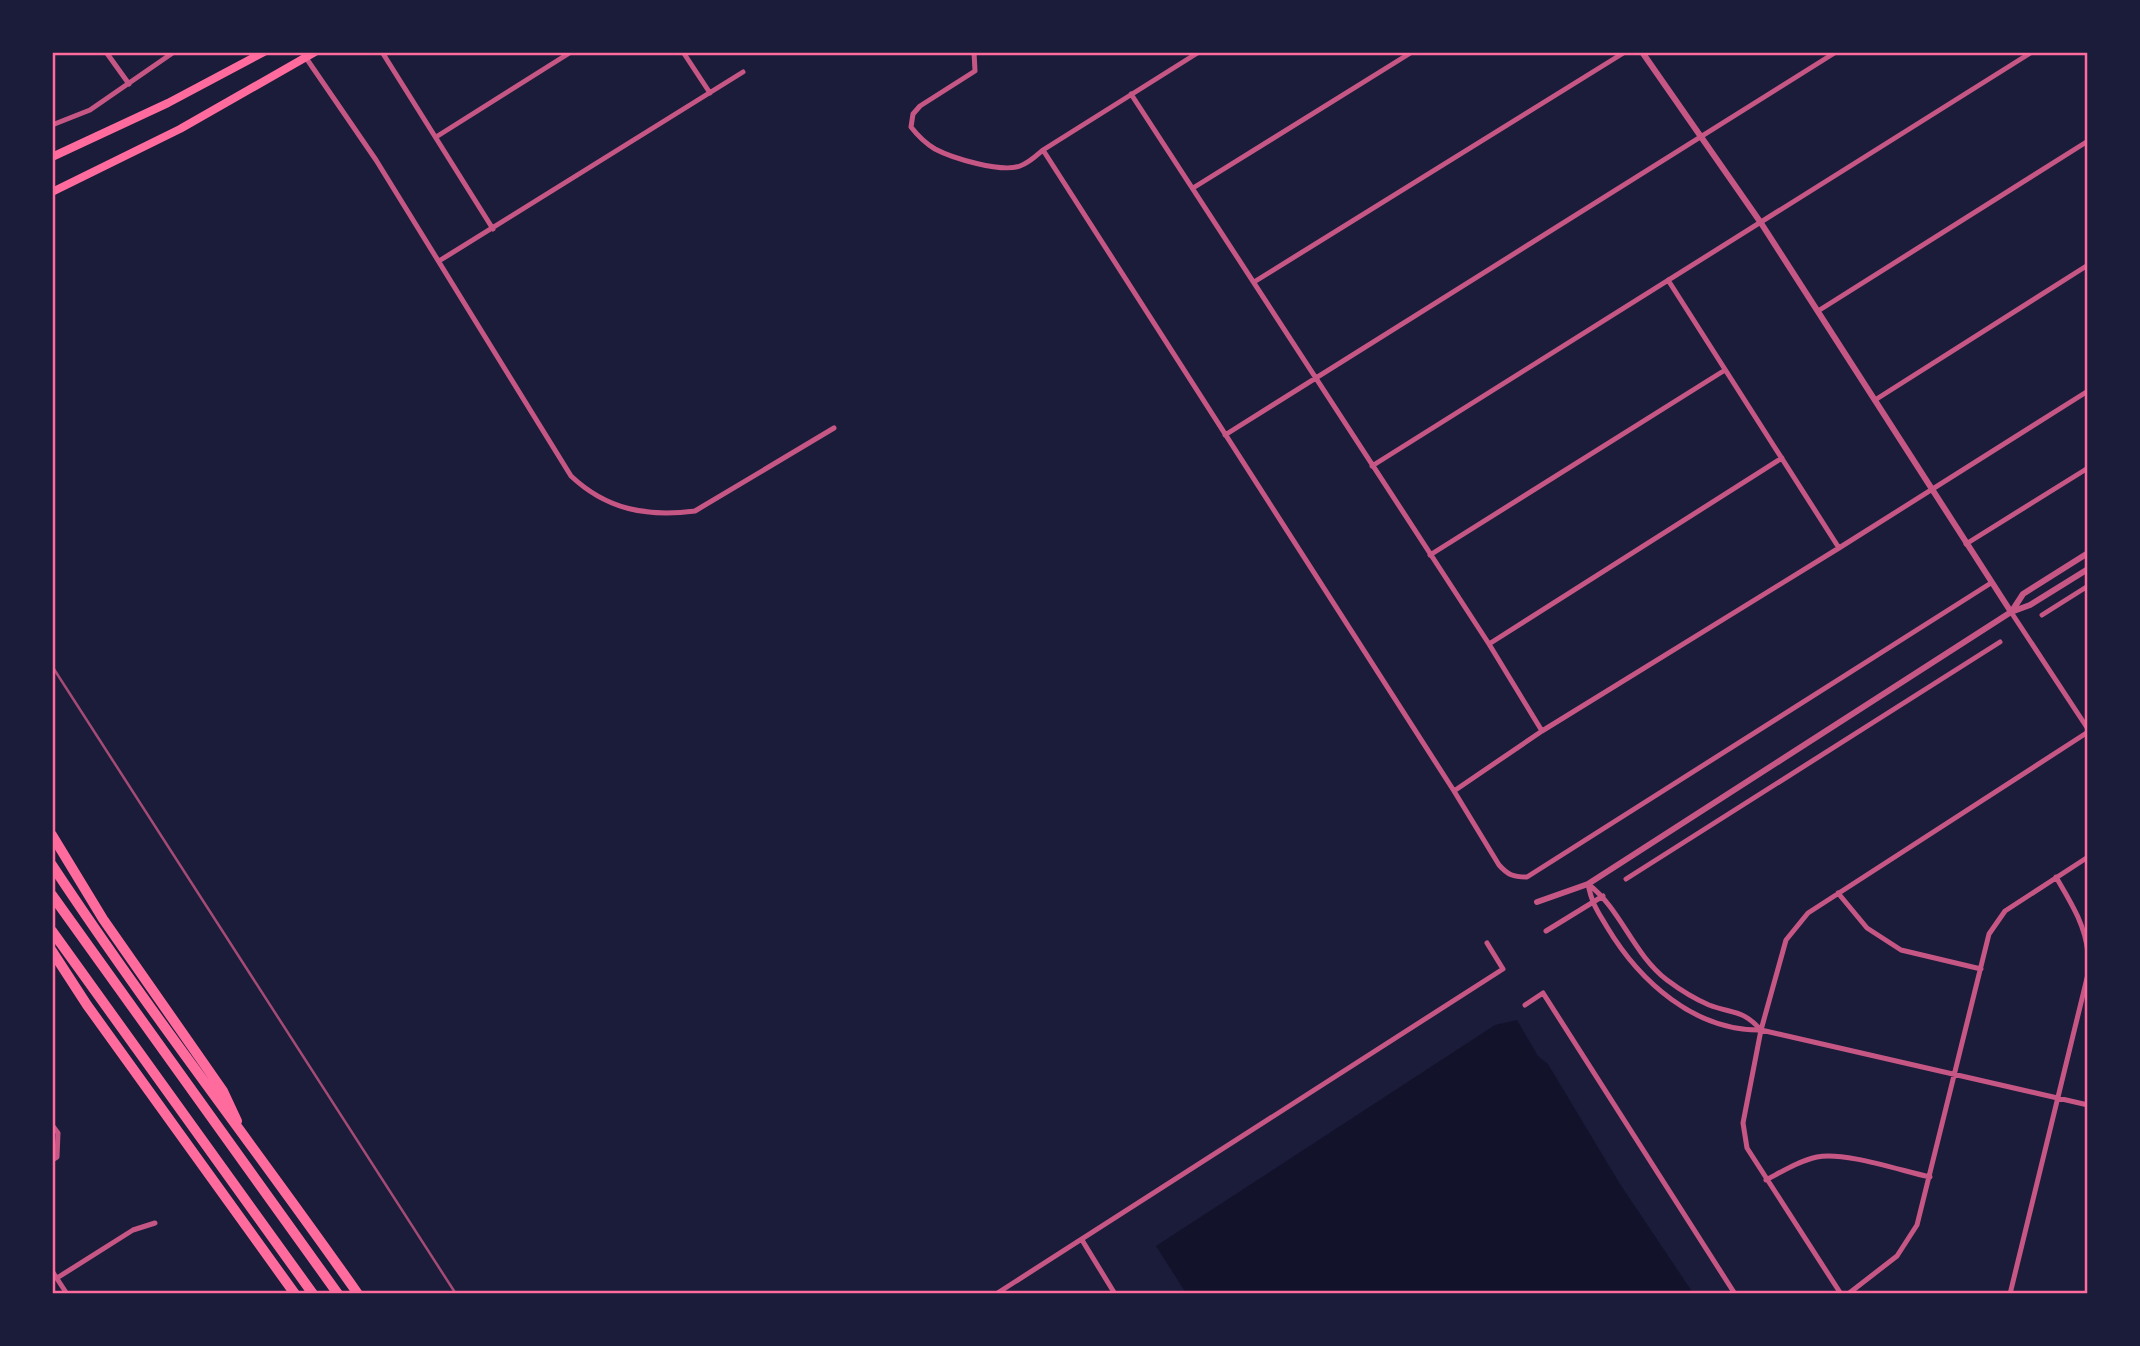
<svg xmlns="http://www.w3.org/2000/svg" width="2140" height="1346" font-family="Cabin,sans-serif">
<rect width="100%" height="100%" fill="#1b1b3a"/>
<path fill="#12122b" d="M1517 1020 1538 1056 1548 1064 1620 1184 1693 1293H1186L1156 1246 1495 1025Z"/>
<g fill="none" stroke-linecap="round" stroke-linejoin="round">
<path stroke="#c65784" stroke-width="5" d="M106 52 129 84
M302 52 376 160 571 476C607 510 647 517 695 511L834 428
M382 52 493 229
M683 52 710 93
M974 52 975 71 920 106 913 114 911 127C918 136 925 143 935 149 952 158 1001 173 1020 166 1029 163 1036 156 1043 150L1199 52
M1131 94 1489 644 1542 731
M52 125 90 110 174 52
M436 137 571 52
M1043 150 1454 791 1499 865C1508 875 1513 877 1527 877L1991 583
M1193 188 1412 52
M439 261 743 72
M1668 280 1839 548
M1254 282 1625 52
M1818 311 2088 141
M1875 400 2088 265
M1225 435 1836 52
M1372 466 2032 52
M1966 544 2088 468
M1430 555 1725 370
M2011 612 2088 729
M2042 615 2088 586
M1489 644 1782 458
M1454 791 1542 731 1839 548 2088 391
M2056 877C2070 901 2085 924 2088 953
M1626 879 2000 642
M1588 884C1592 904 1597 910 1607 927 1640 982 1695 1031 1761 1030L2088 1105
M1588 884C1621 909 1633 954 1667 980 1679 989 1695 999 1709 1005 1733 1014 1742 1009 1761 1030
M1838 893 1867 928 1901 950 1981 969
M1546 931 1603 896
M1525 1005 1543 993 1735 1294
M52 1125 58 1133 57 1157 52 1160
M1766 1180C1783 1171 1799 1161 1817 1157 1843 1151 1902 1171 1930 1177
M1082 1240 1115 1294
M52 1271 67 1294
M57 1278 133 1230 155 1223
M996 1294 1503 969 1487 943
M1841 1294 1747 1148 1743 1123 1761 1030 1786 940 1808 913 2088 732
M1848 1294 1897 1256 1917 1225 1989 934 2005 911 2088 857
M2010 1294 2088 974"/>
<path stroke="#c65784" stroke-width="6" d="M1642 52 1761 223 2011 612
M2012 611 2023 594 2088 553
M1537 902 1588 884 2011 612 2030 605 2088 569"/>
<path stroke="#ff6b9d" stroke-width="8" d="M52 157 168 103 264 52
M52 192 180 129 315 52"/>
<path stroke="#ff6b9d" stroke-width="10" d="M52 835 103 919 223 1091 237 1121
M52 865C149 1012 257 1150 358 1294
M52 895 338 1294
M52 931 313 1294
M52 951 87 1005 295 1294"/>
<path stroke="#a44b75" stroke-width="2.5" d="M52 666 456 1294"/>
</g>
<rect width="2140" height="1346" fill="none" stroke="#1b1b3a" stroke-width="108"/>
<rect x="54" y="54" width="2032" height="1238" fill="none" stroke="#ff6b9d" stroke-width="2.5"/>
</svg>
